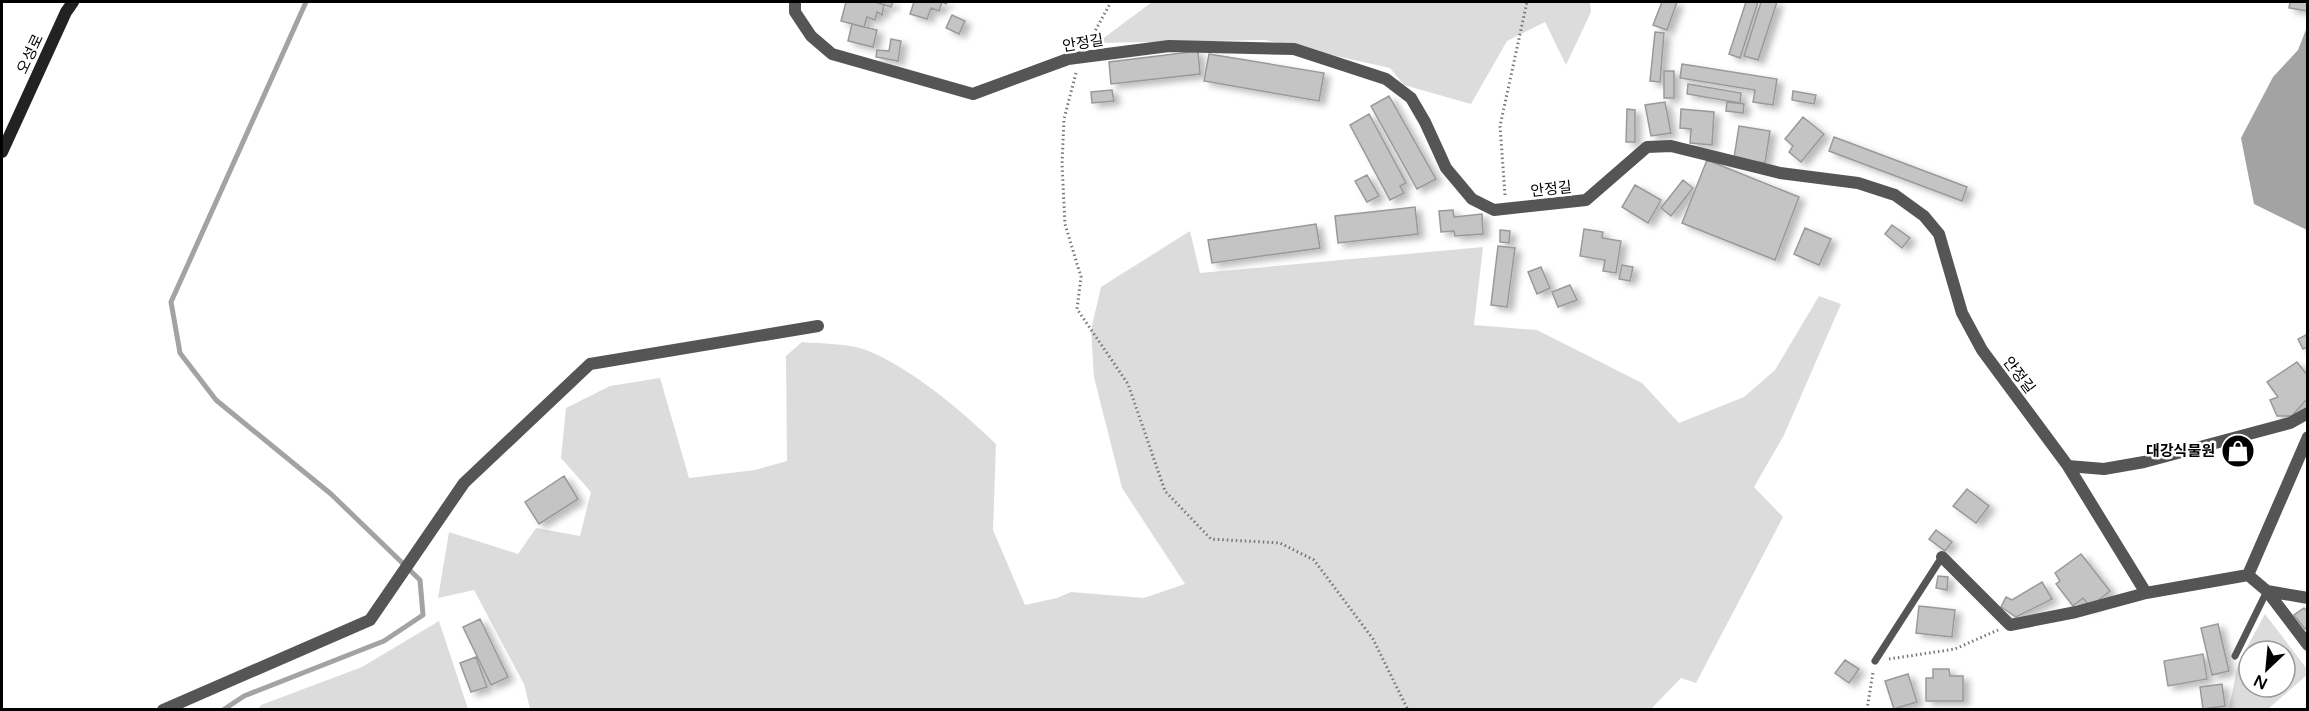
<svg xmlns="http://www.w3.org/2000/svg" width="2309" height="711" font-family="'Varela Round','Noto Sans KR',sans-serif">
<defs>
<filter id="shadow"><feDropShadow dx="6" dy="4" stdDeviation="3" flood-color="#0004"/></filter>
</defs>
<rect width="100%" height="100%" fill="#fff"/>
<path fill="#dcdcdc" fill-rule="evenodd" d="M1152 2H1590L1591 12 1566 65 1545 22 1507 41 1471 104 1404 85 1390 68 1264 40 1097 43Z
M1190 231 1200 273 1483 247 1474 325 1537 330 1642 383 1679 423 1744 397 1775 370 1819 296 1841 304 1784 435 1754 487 1783 517 1696 683 1681 678 1650 710 530 709 524 684 474 590 438 598 449 532 518 554 536 528 580 536 591 492 561 458 566 408 610 386 660 378 689 478 755 470 787 461 786 356 802 342C822 344 847 343 866 350 910 367 962 411 996 444L993 530 1025 605 1057 598 1071 592 1144 598 1185 584 1122 488 1094 377 1091 330 1101 287Z
M2265 614 2307 669V675L2268 709 2180 710 2229 708 2238 664ZM2249 651H2285V687H2249Z
M439 621 468 709H258L261 705 362 667Z"/>
<path fill="#a3a3a3" d="M2307 27V230L2254 204 2241 138 2273 77 2298 50Z"/>
<g fill="none" stroke-linecap="round" stroke-linejoin="round">
<path stroke="#a3a3a3" stroke-width="5" d="M223 710 244 696 384 641 423 615 420 580 331 494 216 400 180 353 171 302 306 2"/>
</g>
<path fill="#c4c4c4" stroke="#999" stroke-width="1.5" filter="url(#shadow)" d="M846 2H875L884 5 882 15 877 12 875 20 867 17 864 27 841 21Z
M875 2H893L891 7Z
M914 2H947L946 4 942 2 939 11 931 8 927 19 910 14Z
M1662 2H1677L1667 30 1653 25Z
M1746 2H1758L1740 58 1729 54Z
M1761 2H1777L1758 60 1744 56Z
M2290 2H2308V11L2289 8Z
M952 15 965 21 959 34 946 28Z
M852 24 877 30 873 47 848 41Z
M1655 32 1664 33 1660 82 1650 81Z
M891 39 901 41 898 61 876 57 877 50 889 51Z
M1198 51 1200 74 1111 84 1109 62Z
M1209 54 1324 73 1319 101 1204 81Z
M1682 64 1777 79 1773 105 1753 102 1755 90 1680 78Z
M1664 71H1674V98H1664Z
M1688 84 1741 93 1740 103 1687 94Z
M1112 90 1114 101 1092 103 1091 92Z
M1793 91 1816 95 1814 104 1792 100Z
M1389 96 1436 179 1417 189 1371 106Z
M1665 102 1671 133 1651 136 1645 105Z
M1727 102 1744 104 1743 113 1726 111Z
M1627 109 1635 110V142H1626Z
M1681 109 1714 112 1712 145 1690 143 1691 129 1680 128Z
M1369 114 1406 183 1400 186 1404 193 1390 200 1350 125Z
M1803 117 1824 134 1801 162 1789 152 1793 146 1785 139Z
M1739 126 1770 131 1765 163 1734 158Z
M1834 137 1967 187 1962 201 1829 151Z
M1707 160 1799 197 1775 260 1682 223Z
M1367 175 1379 196 1367 202 1355 181Z
M1683 180 1693 188 1671 216 1661 208Z
M1635 185 1661 200 1648 223 1622 207Z
M1415 207 1418 234 1338 243 1335 216Z
M1453 210 1454 217 1482 214 1483 234 1455 236 1454 231 1441 232 1439 211Z
M1316 224 1320 248 1212 263 1208 240Z
M1892 225 1910 238 1902 248 1885 234Z
M1805 228 1831 239 1819 265 1794 254Z
M1584 229 1603 232 1602 238 1621 241 1616 273 1603 271 1605 260 1580 256Z
M1500 230 1510 231 1509 243 1500 242Z
M1498 246 1515 248 1507 307 1491 305Z
M1622 265 1633 267 1630 281 1619 279Z
M1541 267 1550 288 1537 294 1528 272Z
M1570 285 1577 300 1558 307 1552 292Z
M2308 334V347L2303 349 2298 339Z
M2297 362 2308 376V398L2292 416H2277L2270 400 2278 397 2267 382Z
M564 476 578 499 539 524 525 502Z
M1967 489 1989 506 1976 523 1953 506Z
M1936 530 1952 542 1945 551 1929 539Z
M2081 554 2110 591 2090 607 2083 598 2073 606 2056 584 2060 581 2055 573Z
M1938 576 1948 577 1947 590 1936 588Z
M2042 582 2052 599 2016 617 2001 607 2006 597 2012 600Z
M1919 606 1955 610 1952 637 1916 633Z
M2304 608 2308 612V626L2305 629 2294 615Z
M480 619 508 677 491 685 463 627Z
M2218 624 2229 671 2212 675 2201 628Z
M2203 654 2207 679 2168 686 2164 661Z
M476 657 487 687 471 692 460 663Z
M1845 660 1859 669 1849 683 1835 673Z
M1933 669H1949L1950 676H1963V701H1926V678H1933Z
M1908 674 1917 702 1894 709 1885 681Z
M2222 684 2225 706 2203 709 2200 687Z"/>
<g fill="none" stroke-linecap="round" stroke-linejoin="round">
<path stroke="#777" stroke-width="3" stroke-dasharray="1.5 3" stroke-linecap="butt" d="M1089 42 1111 2
M1076 73 1064 119 1062 164 1065 224 1081 277 1077 309 1128 384 1165 491 1211 539 1280 543 1314 560 1373 639 1408 710
M1505 195 1500 126 1527 2
M1889 659 1955 649 1998 630
M1867 710 1873 672"/>
<path stroke="#555" stroke-width="7" d="M2235 656 2267 591
M1875 661 1942 557"/>
<path stroke="#555" stroke-width="12" d="M795 2V12L811 36 832 54 973 94 1068 59 1169 46 1294 49 1386 79 1411 98 1425 122 1446 168 1472 199 1494 210 1586 200 1647 147 1671 146 1780 173 1858 183 1895 195 1924 216 1939 234 1962 313 1982 350 2068 466 2104 469 2144 462 2290 423 2308 413
M2308 437 2248 575 2267 591 2308 645
M2068 466 2146 593
M1942 557 2010 625 2076 612 2146 593 2248 575
M2267 591 2308 598
M163 710 370 620 464 483 590 364 818 326"/>
<path stroke="#222" stroke-width="12" d="M2 152 66 12 73 2"/>
</g>
<defs>
<g id="shop-disc" transform="scale(1.725)"><circle r="9.5" fill="#000" stroke="#fff"/><path d="M-5-2.5h2.3a2.7 3.5 0 0 1 5.4 0H5L5.5 6h-11ZM-1.5-2.5h3a1.5 2.3 0 0 0-3 0Z" fill="#fff"/></g>
</defs>
<g fill-rule="evenodd">
<use href="#shop-disc" x="2238" y="451"/>
</g>
<g text-anchor="middle" stroke-width="5" stroke-linejoin="round" paint-order="stroke">
<g font-size="15" fill="#000" stroke="#fff">
<text transform="translate(1083 43) rotate(-9)" y="5">안정길</text>
<text transform="translate(30 54) rotate(-65)" y="5">오성로</text>
<text transform="translate(1551 189) rotate(-6)" y="5">안정길</text>
<text transform="translate(2019 375) rotate(53)" y="5">안정길</text>
</g>
<g font-size="15" font-weight="bold" fill="#000" stroke="#fff" text-anchor="end">
<text x="2215" y="456">대강식물원</text>
</g>
</g>
<rect width="2309" height="711" fill="none" stroke="#000000" stroke-width="6"/>
<g transform="translate(2267 669) rotate(206)"><circle r="28" fill="#ffffff" stroke="#999999" stroke-width="1.5"/>
<path d="M0-4.5L10 22L0 15L-10 22Z" fill="#000000"/>
<text y="-9" font-size="16" font-weight="bold" text-anchor="middle" fill="#000000">N</text>
</g>
</svg>
